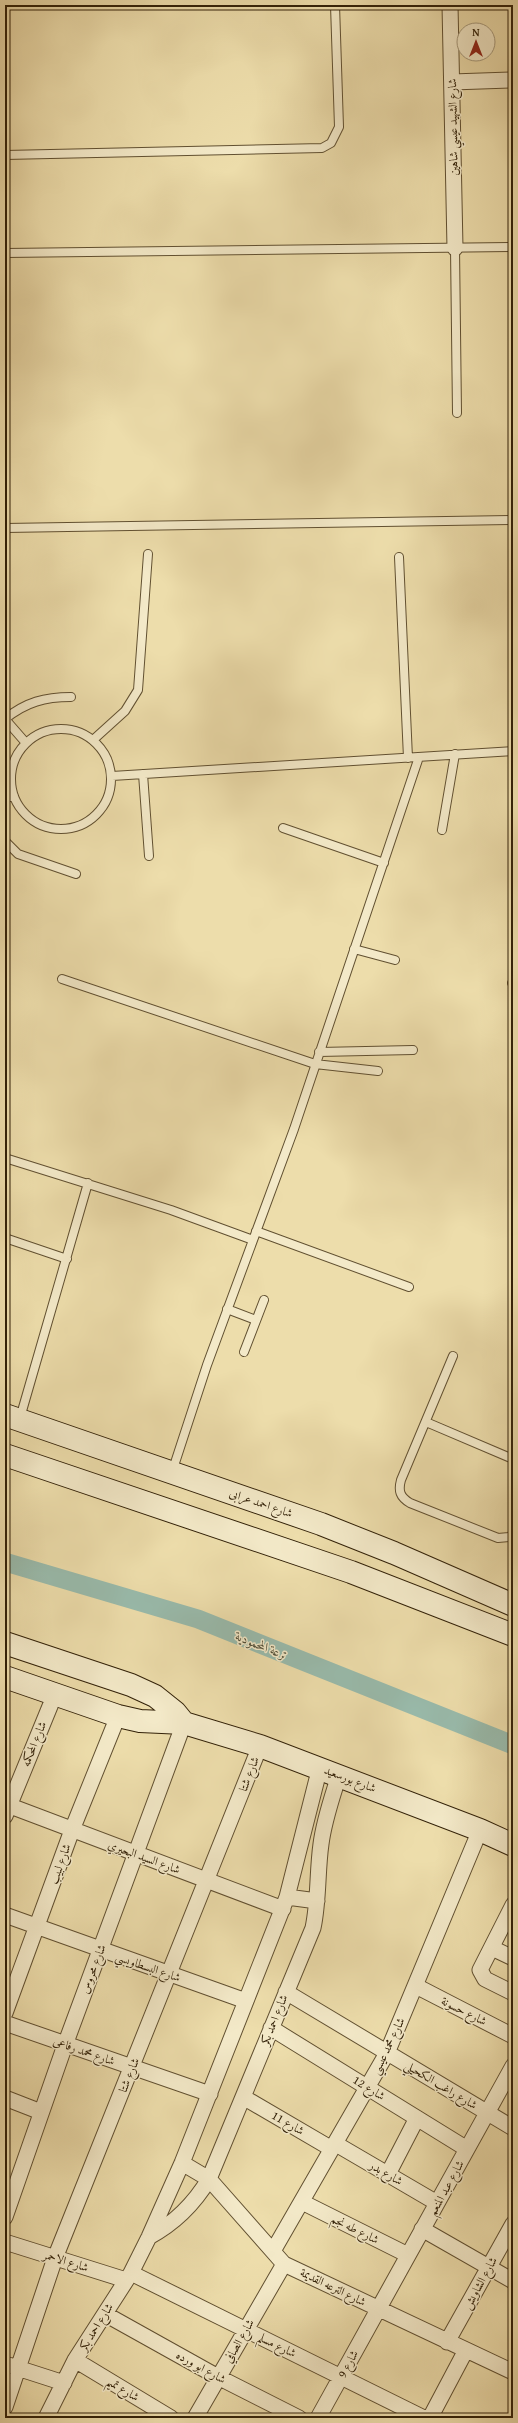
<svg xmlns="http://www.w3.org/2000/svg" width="518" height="2423" font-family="'Gentium Book Plus',Amiri,serif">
<rect width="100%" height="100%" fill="#edddab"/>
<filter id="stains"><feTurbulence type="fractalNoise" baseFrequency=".005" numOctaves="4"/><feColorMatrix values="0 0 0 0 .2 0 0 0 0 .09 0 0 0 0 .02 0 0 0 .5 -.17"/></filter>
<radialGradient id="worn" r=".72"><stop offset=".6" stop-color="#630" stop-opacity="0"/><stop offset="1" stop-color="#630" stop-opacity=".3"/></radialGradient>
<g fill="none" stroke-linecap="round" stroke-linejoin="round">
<path stroke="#99bbac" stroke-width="19" d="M5 1562 198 1619 513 1745"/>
<g stroke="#615031" stroke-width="10">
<path id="lane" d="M5 155 322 148 331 143 339 127 335 5
M455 248 457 413
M5 253 513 247
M5 528 513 520
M399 557 408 758
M5 719C26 702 45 697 71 697
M5 719 26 743
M11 779a50 50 0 1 1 100 0a50 50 0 1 1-100 0Z
M93 740 125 711 138 690 148 554
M143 774 149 856
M112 776 513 751
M5 798 14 796
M283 828 384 863
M442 830 455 754
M5 841 18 854 76 874
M354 949 395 960
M62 979 315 1064 378 1071
M512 983H513
M319 1052 413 1050
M5 1158 171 1210 253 1240
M256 1231 409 1287
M5 1238 67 1259
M227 1309 256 1320
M244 1352 264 1300
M453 1356 401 1480C398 1491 400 1497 410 1503L498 1538 509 1537 513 1534
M20 1418 88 1183
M426 1422 513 1459
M172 1472 207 1365 294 1129 419 757"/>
</g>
<g stroke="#615031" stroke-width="17">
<path id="street" d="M450 5 455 248
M452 82 513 80
M5 1804 283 1909
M5 1816 55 1694
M287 1897 317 1901
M513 1905 480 1970 485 1979 513 1993
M5 1915 246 2001
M492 1948 513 1958
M416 1986 513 2036
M286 1992 513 2128
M5 2013 72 1830 118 1716
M5 2023 210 2094
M271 2028 467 2149
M243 2097 332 2149
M5 2098 41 2112
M336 2144 437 2203
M182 2163 209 2179 284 2264 513 2372
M388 2174 417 2118
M302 2202 408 2255
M5 2217 65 2045 184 1723
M422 2229 513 2281
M149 2237C175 2223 194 2204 209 2179L313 1928C319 1900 317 1872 321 1844 324 1820 332 1798 339 1775
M5 2242 126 2280
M273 2251 387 2053 480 1830
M131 2273 424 2418
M105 2314 218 2377 299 2418
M447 2342 513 2224
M75 2360 171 2418
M5 2364 64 2383
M5 2407 55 2258 260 1746
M46 2418 75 2360 131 2273 149 2237 182 2163 287 1897 320 1767
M195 2418 284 2264
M318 2418 513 2066
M430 2418 466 2350"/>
</g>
<g stroke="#322108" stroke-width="24">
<path id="secondary" d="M5 1415 321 1524 394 1553 513 1605
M5 1455 351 1572 513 1635
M5 1643 131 1685 155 1696 175 1712 184 1723
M5 1677 118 1716 140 1721 184 1723 260 1746 480 1830 513 1845"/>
</g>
<use href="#lane" stroke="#f3e9c8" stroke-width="8"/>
<use href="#street" stroke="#f3e9c8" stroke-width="15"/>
<use href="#secondary" stroke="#f3e9c8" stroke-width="22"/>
</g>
<g text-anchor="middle" stroke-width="3" stroke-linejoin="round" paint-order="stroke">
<g font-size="12" fill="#322108" stroke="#f3e9c8">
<text transform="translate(453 127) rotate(-91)" y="4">شارع الشهيد عيسي شاهين</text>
<text transform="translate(261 1503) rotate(19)" y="4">شارع احمد عرابى</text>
<text transform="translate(34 1744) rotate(-68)" y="4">شارع المحكمه</text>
<text transform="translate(249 1774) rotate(-69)" y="4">شارع شتا</text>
<text transform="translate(350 1779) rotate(21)" y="4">شارع بورسعيد</text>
<text transform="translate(144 1857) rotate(20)" y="4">شارع السيد البحيري</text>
<text transform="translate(60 1864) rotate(-70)" y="4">شارع لبيب</text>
<text transform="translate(148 1967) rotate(19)" y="4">شارع البسطاويسي</text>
<text transform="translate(93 1969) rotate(-69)" y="4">شارع محروس</text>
<text transform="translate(464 2011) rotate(27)" y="4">شارع حسونة</text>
<text transform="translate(274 2020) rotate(-68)" y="4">شارع احمد بكر</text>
<text transform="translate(388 2046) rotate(-64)" y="4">شارع محمد عيسي</text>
<text transform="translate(84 2051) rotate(19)" y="4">شارع محمد رفاعى</text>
<text transform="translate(129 2075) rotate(-68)" y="4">شارع شتا</text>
<text transform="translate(441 2085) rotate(31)" y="4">شارع راغب الكحيلي</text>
<text transform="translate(369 2088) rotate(32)" y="4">شارع 12</text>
<text transform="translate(288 2123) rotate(30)" y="4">شارع 11</text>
<text transform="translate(386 2173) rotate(30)" y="4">شارع بدر</text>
<text transform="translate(446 2188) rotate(-61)" y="4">شارع عبد المنعم</text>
<text transform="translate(355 2229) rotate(26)" y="4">شارع طه نجم</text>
<text transform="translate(66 2261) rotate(17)" y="4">شارع الاحمر</text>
<text transform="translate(480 2283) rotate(-61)" y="4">شارع الشاويش</text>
<text transform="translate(333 2287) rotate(26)" y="4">شارع الترعه القديمة</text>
<text transform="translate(96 2327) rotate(-58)" y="4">شارع احمد بكر</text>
<text transform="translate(239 2341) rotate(-60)" y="4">شارع الصافي</text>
<text transform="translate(277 2345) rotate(26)" y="4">شارع مسلم</text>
<text transform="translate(348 2364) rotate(-61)" y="4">شارع 9</text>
<text transform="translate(201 2367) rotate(29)" y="4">شارع ابو ورده</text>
<text transform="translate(123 2389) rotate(31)" y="4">شارع تميم</text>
</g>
<g font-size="13" font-style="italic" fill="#514f39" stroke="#f3e9c8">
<text transform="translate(262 1645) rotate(22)" y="5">ترعة المحمودية</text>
</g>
</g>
<rect width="518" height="2423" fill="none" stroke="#edddab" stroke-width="20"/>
<rect x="6" y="6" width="506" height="2411" fill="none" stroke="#322108" stroke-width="2"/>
<rect x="10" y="10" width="498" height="2403" fill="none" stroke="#322108"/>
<g transform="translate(476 42)"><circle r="19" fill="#f3e9c8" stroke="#a6997b"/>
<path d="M0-3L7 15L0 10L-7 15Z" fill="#8f2418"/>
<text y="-6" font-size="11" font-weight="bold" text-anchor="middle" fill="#322108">N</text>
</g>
<rect width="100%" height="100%" filter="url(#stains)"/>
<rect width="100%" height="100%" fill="url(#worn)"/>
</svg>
